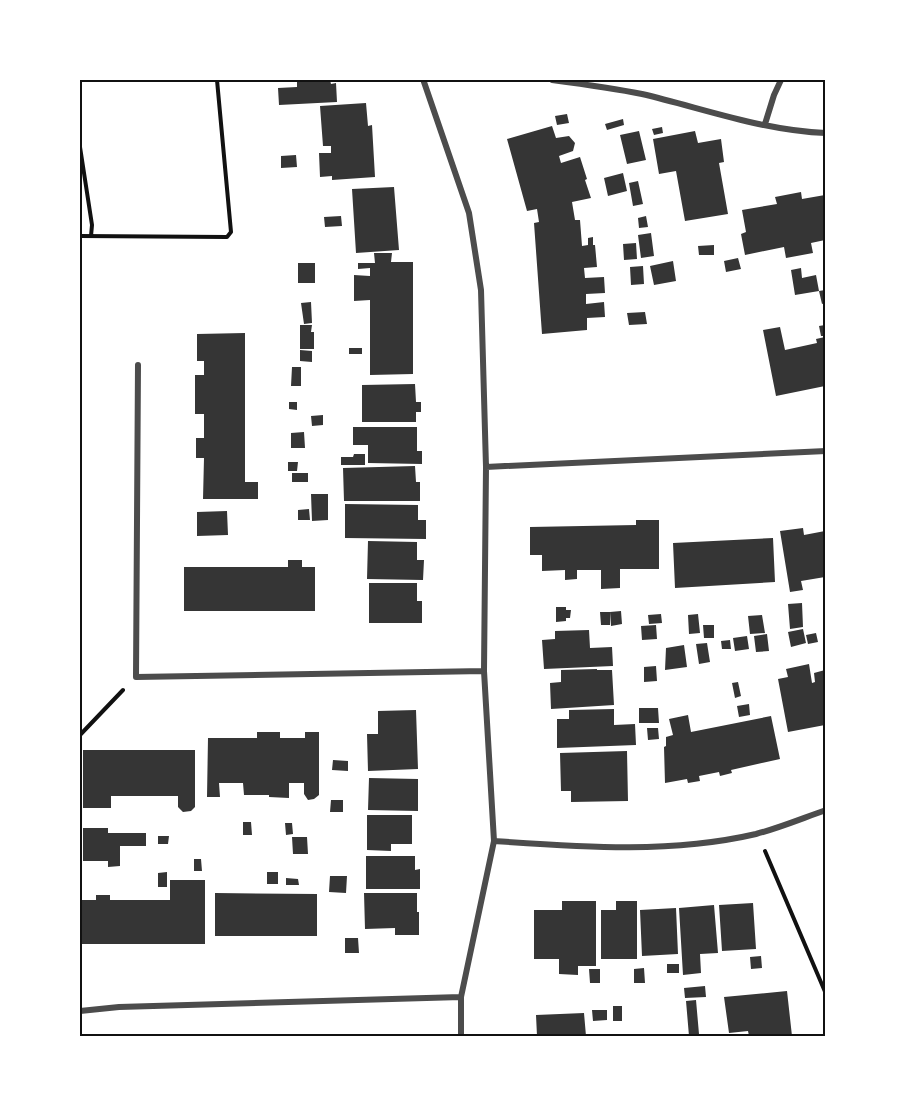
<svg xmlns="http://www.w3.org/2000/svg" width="905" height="1116" font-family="Mulish,sans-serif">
<rect width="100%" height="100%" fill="#fff"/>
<path fill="#353535" d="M297 80H330L331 84 336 83 337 102 279 105 278 88 297 87Z
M366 103 368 126 372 125 375 177 332 180V176L320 177 319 153H331V146H323L320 106Z
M567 114 569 123 557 125 555 116Z
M623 119 624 125 607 130 605 124Z
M552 126 556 138 569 136 575 143 573 151 559 156 561 163 580 157 587 179 585 180 591 198 572 202 575 220H580L582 246 588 245V238L593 237V245H595L597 267 584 268 585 278 604 277 605 293 586 294V304L604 302 605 317 587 318V330L542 334 534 223 539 222 537 209 527 211 507 139Z
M662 127 663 133 654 135 652 129Z
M639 131 646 160 627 164 620 135Z
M695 131 698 143 721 139 724 162 719 163 728 214 685 221 676 171 659 174 653 139Z
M296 155 297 167 281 168V156Z
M623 173 627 191 608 196 604 178Z
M638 181 643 204 633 206 629 183Z
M394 187 399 250 356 253 352 189Z
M801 192 802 199 825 195V240L811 243 813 253 786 258 784 247 745 255 741 234 746 232 742 210 777 204 775 197Z
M341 216 342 226 325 227 324 217Z
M646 216 648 227 639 228 638 218Z
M651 233 654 256 641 258 638 235Z
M636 243 637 259 624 260 623 244Z
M714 245V255H699L698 246Z
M374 253H392L391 262H413V374L370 375V300L354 301V275L370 276V268L358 269V263H375Z
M738 258 741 269 726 272 724 261Z
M673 261 676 281 654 285 650 266Z
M298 263H315V283H298Z
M643 266 644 284 631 285 630 267Z
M801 268 802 278 816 275 819 291 795 295 791 270Z
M825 290V303L822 304 819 291Z
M311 302 312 323 304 324 301 303Z
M645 312 647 324 629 325 627 313Z
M300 325H312L311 332H314V349H300Z
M825 325V336H821L819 326Z
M780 327 785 350 817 343 816 339 825 337V386L776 396 763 330Z
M245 333V482H258V499H203L204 458H196V438H204V414H195V375H204V361H197V334Z
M349 348H362V354H349Z
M300 350 312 351V362L300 361Z
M292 367H301V386H291Z
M415 384 416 402H421V412H416V422H362V385Z
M289 402H297V410L289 409Z
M323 415V425L312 426 311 416Z
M353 427H417V451H422V464L368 463V445H353Z
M304 432 305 448H291V433Z
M354 454H365V465H341V457H353Z
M288 462H298L297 471H288Z
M415 466 416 482H420V501H344L343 468Z
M292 473H308V482H292Z
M311 494H328V520L312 521Z
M345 504 418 505V520H426V539L345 538Z
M309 509 310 520H298V510Z
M227 511 228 535 197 536V512Z
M636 520H659V569H620V588L601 589V570H577V579L565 580V570L542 571V555H530V527L636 525Z
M803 528 804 535 825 531V577L801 581 803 590 790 592 780 531Z
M773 538 775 582 675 588 673 543Z
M368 541 417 542V560H424L423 580 367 579Z
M288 560H302V567H315V611H184V567H288Z
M369 583H417V601H422V623H369Z
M802 603 803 627 790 629 788 604Z
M556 607H566V610H571L570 618H566V621L556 622Z
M621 611 622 624 611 626 610 612Z
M600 612H610V625H601Z
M661 614 662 623 649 624 648 615Z
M698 614 700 633 689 634 688 615Z
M762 615 765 633 750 634 748 616Z
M656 625 657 639 642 640 641 626Z
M703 625H714V638H704Z
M803 629 806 643 791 647 788 632Z
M589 630 590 648 612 647 613 666 544 669 542 640 555 639V631Z
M816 633 818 642 808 644 806 635Z
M767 634 769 651 756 652 754 636Z
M747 636 749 649 735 651 733 638Z
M730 640 731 649H722L721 641Z
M707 643 710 662 699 664 696 644Z
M684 645 687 667 665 670 666 648Z
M809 664 812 683 815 682 814 673 825 670V725L788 732 778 679 788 677 786 669Z
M656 666 657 681 644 682V667Z
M597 669V670H612L614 705 551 709 550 683 561 682V670Z
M738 682 741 696 735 698 732 683Z
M749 704 750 715 739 717 737 706Z
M639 708H658L659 723H639Z
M614 709V725L635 724 636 745 557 748V719H569V710Z
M416 710 418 769 368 771 367 734H378V711Z
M688 715 691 732 771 716 780 759 731 770 732 773 720 776 719 772 699 776 700 781 688 783 687 779 665 783 664 747 666 746V737L673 735 669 719Z
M647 728H658L659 739 648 740Z
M257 732H280V738H305V732H319V795L314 799 308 800 304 794V783H289V798L269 797V795H244L243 783H219L220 797H207L208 738H257Z
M83 750H195V807L191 811 183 812 178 807V796H111V808H83Z
M627 751 628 801 571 802V791H561L560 753Z
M333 760 348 761V771L332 770Z
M369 778 418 779V811L368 810Z
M331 800H343V812H330Z
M367 815H412V844H391V851L367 850Z
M243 822H251L252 835H243Z
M285 823H292L293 834 286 835Z
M83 828H108V833H146V846H120V866L108 867V861H83Z
M158 836H169L168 844H158Z
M292 837H307L308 854H293Z
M366 856H415V870L420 869V889H366Z
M194 859H201L202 871H194Z
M167 872V887H158V873Z
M267 872H278V884H267Z
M330 876H347L346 893 329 892Z
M286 878 298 879 299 885H286Z
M170 880H205V944H80V900H96V895H110V900H170Z
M215 893 317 894V936H215Z
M364 893H417V912H419V935H395V928L365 929Z
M562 901H596V966H578V975L559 974V959H534V910H562Z
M616 901H637V959H601V910H616Z
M753 903 756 949 722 951 719 905Z
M714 905 718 953 700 954 701 973 683 975 679 908Z
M676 908 678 954 642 956 640 910Z
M345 938H358L359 953H345Z
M761 956 762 968 751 969 750 957Z
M667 964H679V973H667Z
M644 968 645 983H634V969Z
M589 969H600V983H590Z
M705 986 706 997 685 998 684 988Z
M787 991 792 1036H749L748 1031 729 1033 724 997Z
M696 1000 699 1034 689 1036 686 1001Z
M613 1006H622V1021H613Z
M592 1010H607V1020L593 1021Z
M584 1013 586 1036H537L536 1015Z"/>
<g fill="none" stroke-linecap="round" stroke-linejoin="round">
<path stroke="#111" stroke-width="4" d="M80 147 92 225 91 236
M80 236 227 237 231 232 217 80
M80 735 123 690
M765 851 826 994"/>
<path stroke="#4c4c4c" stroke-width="6" d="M552 80C582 84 612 88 642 94 702 108 764 131 826 133
M424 82 469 213 481 290 486 467 484 671 494 841 461 997V1036
M765 124 774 95 781 80
M138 365 136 677 484 671
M486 467 826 451
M494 841C581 847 670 854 756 834 779 828 803 818 826 810
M80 1011 119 1007 461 997"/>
</g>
<rect width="905" height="1116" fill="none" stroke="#ffffff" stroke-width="162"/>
<rect x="81" y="81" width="743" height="954" fill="none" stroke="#111" stroke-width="2"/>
</svg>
